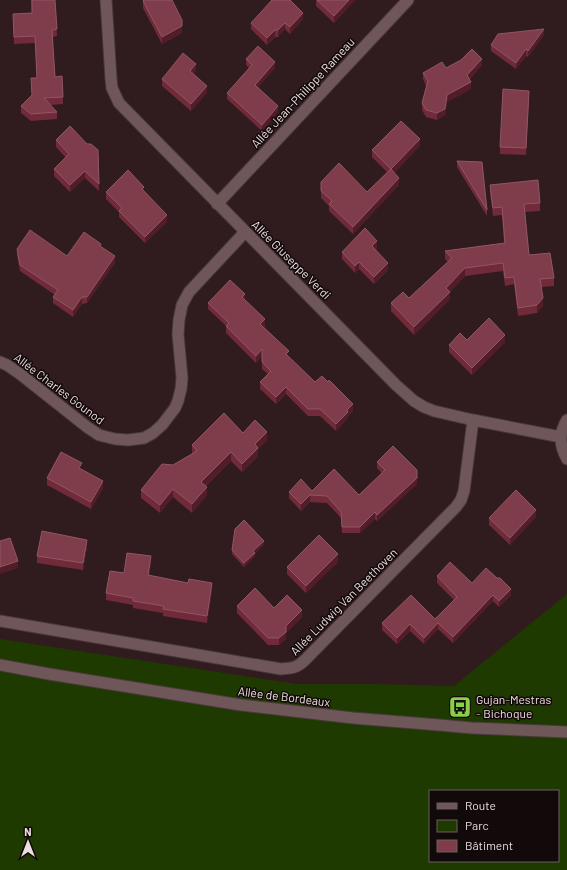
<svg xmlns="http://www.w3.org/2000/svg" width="567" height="870" font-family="Barlow,sans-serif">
<rect width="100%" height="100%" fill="#301b1e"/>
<path fill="#1f3a00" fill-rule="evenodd" d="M567 594V870H0V639L297 684H373L454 686ZM430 791H558V861H430Z"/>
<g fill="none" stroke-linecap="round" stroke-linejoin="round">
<g stroke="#4a393c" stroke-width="13">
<path id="minor" d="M106 0 111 79 112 88 119 103 396 385 414 401 424 407 434 411 473 420 561 437
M217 204 408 0
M0 362 7 365 20 374 87 427 99 435 115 439 128 440 144 438 153 433 162 425 175 408 178 401 181 389 182 378 178 334 179 320 182 305 189 292 245 232
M567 420C559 433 559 445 567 459
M0 621 281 669C292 668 297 668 305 660L456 507 461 500 464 491 473 420"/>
</g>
<g stroke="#4a393c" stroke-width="13">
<path id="secondary" d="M0 665 49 674 241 705 353 718 439 725 472 728 567 732"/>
</g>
<use href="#minor" stroke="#6f5659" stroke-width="11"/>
<use href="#secondary" stroke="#6f5659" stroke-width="11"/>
</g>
<path fill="#712a3a" d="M31 0H55L57 36 52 37 55 77 63 97V104L50 105 57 112V119L31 121 21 113V106L32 95 31 78H37L35 43 14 44 13 14 32 13Z
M316 0H355L334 23 316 6Z
M143 1 182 33 162 44 143 8Z
M303 19 290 34 285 29 278 37H275L267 45 251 29V23Z
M544 35 528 57 526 56 516 69 491 51V45Z
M246 59 275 68 258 87 278 112 262 131 227 99V93L249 68 246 65Z
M482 65 470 79 471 89 447 102 445 115 437 120 426 117 422 110V103L426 86 423 79V73L446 68Z
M196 71 193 74 207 93 191 111 162 86V79Z
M529 98 526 155 500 154V147Z
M56 140 87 144 98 150 99 191 85 178 70 192 54 176V169L66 158 56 147Z
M420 146 394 173 399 185 353 234 329 211V206L321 198V182L367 192 387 172 372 157V150Z
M457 161 487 210V216L457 167Z
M490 185 540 203V211L525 212 529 255 554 278V286L541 287 543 306 537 313 518 316 514 284 505 286 503 271 465 276 450 292V299L414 335 391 311V303L409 298 448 262 445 259V251L504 243 502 215 493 216 490 193Z
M106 192H144L167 222 145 243 119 217V212L106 199Z
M101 246 115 263 87 303 82 304 73 317 53 303V297L55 295 20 271 17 255V249L67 256Z
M377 248 375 250 388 270 374 284 359 269 355 273 342 259V252Z
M245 300 265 326 264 327 289 357 315 382 353 411 348 416V418L336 431 320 416H308L286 394 276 404 260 389V382L268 374 262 369V356L256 363 226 333V326L208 309V303Z
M467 340 505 342 472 375 449 352V345Z
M243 433 267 440 258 449V456L242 472 231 461 206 486 207 495 192 513 173 497 160 513 141 498V490L173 465 192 454V445Z
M377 462 417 484 377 521 375 519 360 533H342L341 518 327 503 310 502 301 511 289 498V492L312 491 359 495 382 473 377 468Z
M82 469 103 488 91 509 47 485V478Z
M536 517 510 545 489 525V518Z
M264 544 255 554V556L244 567 232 554V550Z
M87 547 83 570 37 563V556Z
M338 562 306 593 287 574V567Z
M151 563 149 576 212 590 207 623 163 616V613L133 608V605L106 600V593L124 573Z
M437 576 472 583 511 595 499 607 493 601 453 643 438 629 424 644 410 631 397 644 382 630V623L435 619 454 600 437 583Z
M237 606 274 608 302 617 286 633V639L279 645H268L237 613Z"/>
<path fill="#521c28" d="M349 0H355L334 23V16Z
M303 13V19L290 34V27Z
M285 23V29L278 37V30Z
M182 26V33L162 44V37Z
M544 29V35L528 57V51Z
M275 30V37L267 45V38Z
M526 49V56L516 69V63Z
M482 59V65L467 82V75Z
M275 62V68L255 91V85Z
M196 64V71L190 78V71Z
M471 82V89L447 102 445 115 437 120V113L447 95Z
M207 86V93L191 111V104Z
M278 106V112L262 131V125Z
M420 139V146L391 176V169Z
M85 171V178L70 192V185Z
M399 178V185L353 234V227Z
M144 187V193L142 189Z
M167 215V222L145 243V237Z
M377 241V248L372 253V246Z
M115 256V263L87 303V297Z
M359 262V269L355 273V266Z
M388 263V270L374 284V277Z
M465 268V276L450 292V299L414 335V327L446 288Z
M245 294V301L242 297Z
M82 297V304L73 317V310Z
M543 298V306L537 313V305Z
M265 319V326L260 331V324Z
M505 335V342L472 375V368Z
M262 349V356L256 363V356Z
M286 387V394L276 404V397Z
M353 404V411L348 416V418L336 431V424L347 410Z
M267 432V440L258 449V456L242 472V464L255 444Z
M231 452V461L201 490V482Z
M417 478V484L377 521V515Z
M103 481V488L91 509V502Z
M207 487V495L192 513V504Z
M173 489V497L160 513V505Z
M310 495V502L301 511V504Z
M536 510V517L510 545V538Z
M375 512V519L360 533V527Z
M87 540V547L83 570V563Z
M264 541V544L255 554V556L244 567V563L253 551Z
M338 554V562L306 593V586Z
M151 556V563L148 582V575Z
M18 561V568L0 574V567Z
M212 583V590L207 623V616Z
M511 589V595L499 607V601Z
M493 595V601L453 643V637Z
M302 610V617L286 633V639L279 645V638L286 626Z
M438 623V629L424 644V638Z
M410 624V631L397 644V638Z"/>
<path fill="#7f3d4c" stroke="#905663" d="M32 0H55L57 29 52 30 55 77 62 76 63 97 44 98 57 112 31 114 21 106 32 95 31 78H37L35 36 14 37 13 14 32 13Z
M144 0H172L182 20V26L162 37 143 1Z
M272 0H290L303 13 290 27 285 23 278 30H275L267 38 251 23Z
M317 0H349L334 16Z
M544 29 528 51 526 49 516 63 491 45 498 34Z
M258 46 275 62 255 85 278 106 262 125 227 93 252 65 246 59Z
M472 49 482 59 467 75 471 82 447 95 445 109 437 113 426 110 422 103 428 81 423 73 442 62 446 68 461 60Z
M183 53 196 64 190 71 207 86 191 104 162 79Z
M503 89 529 91 526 148 500 147Z
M401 121 420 139 391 169 372 150Z
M70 126 87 144H91L98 150 99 184 85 171 70 185 54 169 69 154 56 140Z
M457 161 482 162 487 210Z
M339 163 367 192 391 169 399 178 353 227 329 204 332 201 321 191V182Z
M128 170 144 187 142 189 167 215 145 237 119 211 122 208 106 192Z
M538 180 540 203 524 204 529 255 550 253 554 278 540 279 543 298 537 305 518 308 514 277 505 278 503 263 465 268 446 288 450 292 414 327 391 303 403 292 409 298 452 258 445 251 505 243 502 207 493 208 490 185Z
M365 228 377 241 372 246 388 263 374 277 359 262 355 266 342 252Z
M30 230 67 256 84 232 101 244 100 246 115 256 87 297H82L73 310 53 297 58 290 20 265 17 249Z
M230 280 245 294 242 297 265 319 260 324 289 351 286 354 315 382 322 376 328 382 329 380 353 404 347 410 348 412 336 424 320 409H308L286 387 276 397 260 382 271 371 262 362V349L256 356 226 326 229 323 208 303Z
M489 318 505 335 472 368 449 345 460 333 467 340Z
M224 413 243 433 255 420 267 432 255 444 258 448 242 464 231 452 201 482 207 487 192 504 173 489 160 505 141 490 162 464 173 465 197 451 192 445Z
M393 446 417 470V478L377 515 375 512 360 527H342L341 512 327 496 310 495 301 504 289 492 301 479 312 491 334 469 359 495 385 470 377 462Z
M61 452 82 463 79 468 103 481 91 502 47 478Z
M516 490 536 510 510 538 489 518Z
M244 520 264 541 253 551 255 553 244 563 232 550 235 529Z
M42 531 87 540 83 563 37 556Z
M319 535 338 554 306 586 287 567Z
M10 538 18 561 0 567V541Z
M127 553 151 556 148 575 188 583 189 579 212 583 207 616 163 609 164 606 133 601V598L106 593 110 571 124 573Z
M450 562 472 583 486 568 497 578H500L511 589 499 601 493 595 453 637 438 623 424 638 410 624 397 638 382 623 411 595 435 619 457 597 437 576Z
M255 588 274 608 287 595 302 610 286 626V632L279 638H268L237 606Z"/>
<defs>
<g id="bus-square" transform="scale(1.15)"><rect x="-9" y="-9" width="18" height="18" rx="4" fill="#8bce47" stroke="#12090a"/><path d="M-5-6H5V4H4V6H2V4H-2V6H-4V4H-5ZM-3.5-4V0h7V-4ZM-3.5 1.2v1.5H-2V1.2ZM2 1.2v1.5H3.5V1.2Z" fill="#111"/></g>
</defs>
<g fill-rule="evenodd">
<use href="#bus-square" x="460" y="707"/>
</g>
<g text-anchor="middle" stroke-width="3" stroke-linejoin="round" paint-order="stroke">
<g font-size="12" fill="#eddedf" stroke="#12090a">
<text transform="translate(303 93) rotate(-47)" y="4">Allée Jean-Philippe Rameau</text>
<text transform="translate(291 260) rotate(45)" y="4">Allée Giuseppe Verdi</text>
<text transform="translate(59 389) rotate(37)" y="4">Allée Charles Gounod</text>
<text transform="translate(344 602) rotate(-45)" y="4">Allée Ludwig Van Beethoven</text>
<text transform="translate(284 697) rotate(7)" y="4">Allée de Bordeaux</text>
</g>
<g font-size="12" fill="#eddedf" stroke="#12090a" text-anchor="start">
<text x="476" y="704">Gujan-Mestras<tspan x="476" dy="14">- Bichoque</tspan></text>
</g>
</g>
<rect x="429" y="790" width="130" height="72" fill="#12090a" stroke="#6a5e5f"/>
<rect x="437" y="803" width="20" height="6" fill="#6f5659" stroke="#6a5e5f"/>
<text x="465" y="810" font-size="12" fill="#eddedf">Route</text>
<rect x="437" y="820" width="20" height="12" fill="#1f3a00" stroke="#6a5e5f"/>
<text x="465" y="830" font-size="12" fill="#eddedf">Parc</text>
<rect x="437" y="840" width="20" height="12" fill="#7f3d4c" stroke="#6a5e5f"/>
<text x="465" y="850" font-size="12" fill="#eddedf">Bâtiment</text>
<g transform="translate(28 842)" stroke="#12090a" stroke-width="3" paint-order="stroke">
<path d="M0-3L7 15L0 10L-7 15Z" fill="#eddedf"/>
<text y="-6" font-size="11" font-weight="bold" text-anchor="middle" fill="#eddedf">N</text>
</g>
</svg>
